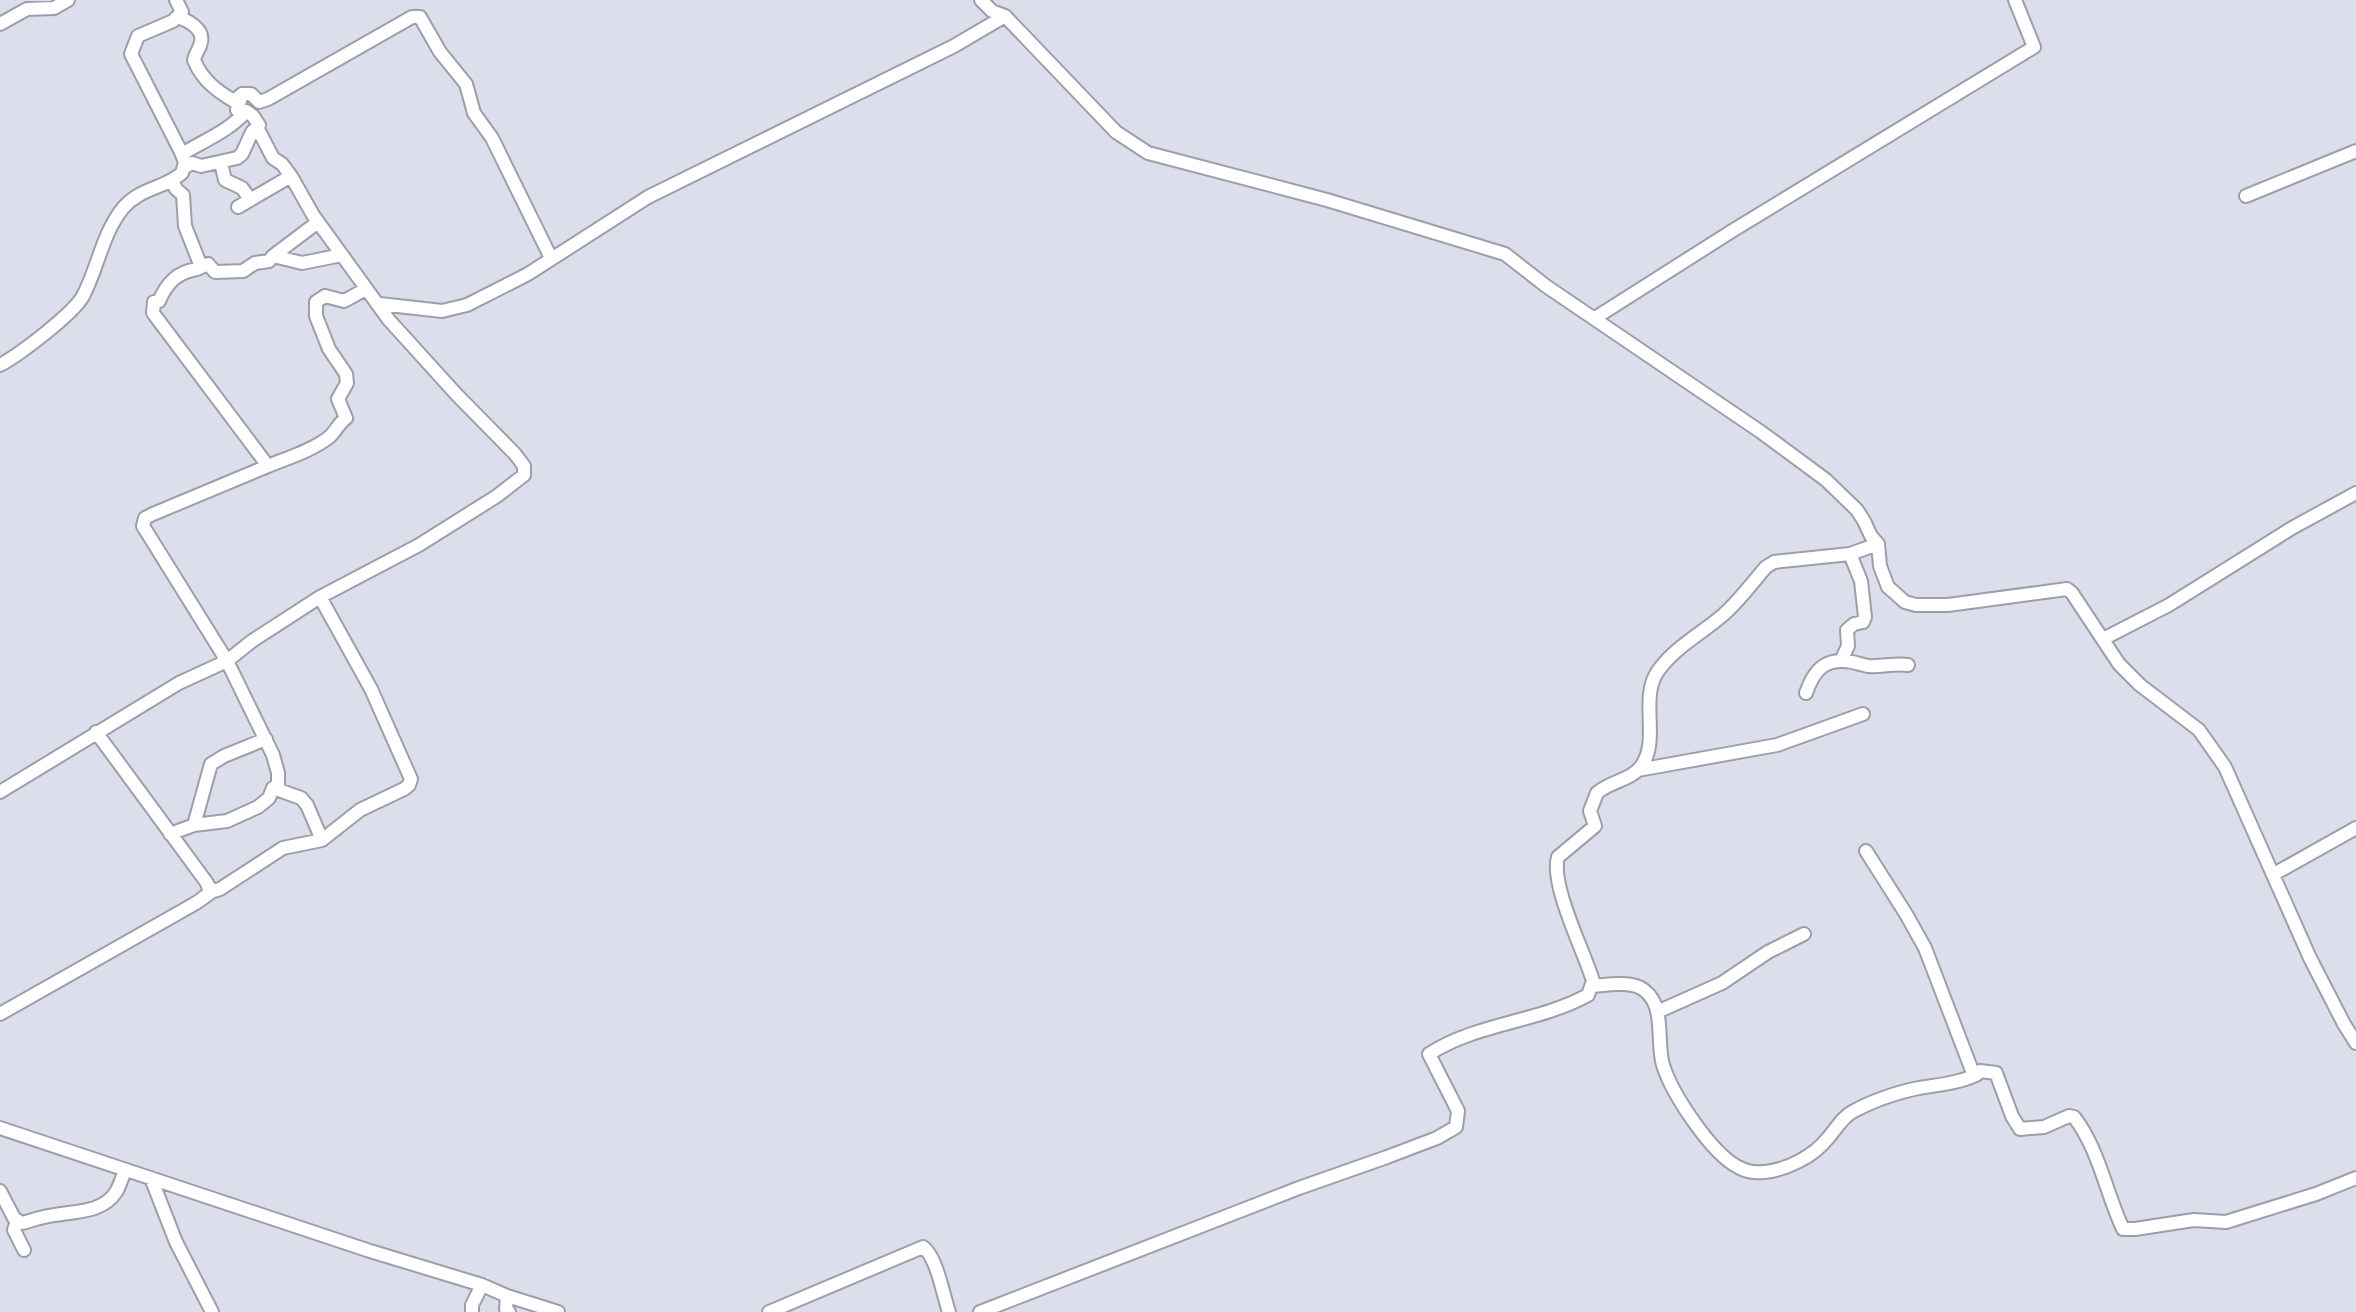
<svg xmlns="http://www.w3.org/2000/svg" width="2356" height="1312" font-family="Figtree,sans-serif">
<rect width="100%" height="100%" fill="#dcdfeb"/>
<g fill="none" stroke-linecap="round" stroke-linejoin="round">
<g stroke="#9c9faa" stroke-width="16">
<path id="minor" d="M981 0 992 11 1005 16 1116 132 1148 153 1327 200 1505 254 1546 286 1761 432 1826 480 1857 510 1864 521 1871 536 1878 544 1880 566 1888 587 1905 602 1916 605H1948L2067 589 2072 593 2119 664 2140 685 2199 730 2225 767 2310 958 2344 1024 2356 1043
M177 17C188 20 204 29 201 42 200 49 195 53 194 60 202 80 217 91 234 101L242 94 237 110 240 114 246 111C231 130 203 141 182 154
M0 24 27 9 54 8 68 0
M242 94H251L259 102 268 99 412 17H420L440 52 466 84 474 113 492 138 551 258
M221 163 225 180 242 188 250 199
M185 167 192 163 201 166 237 158 242 154 252 132
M2246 196 2356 151
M238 207 291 176
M273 256 318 222
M197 269 208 264 215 272 243 271 255 263 269 261 273 256 302 263 342 255
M380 304 442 311 467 305 528 274 648 197 954 46 1005 16
M1595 318 1732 231 2034 47 2015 0
M0 365C19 355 73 314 83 296 98 268 102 234 123 208 141 187 164 189 182 173L185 162 180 150 131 54 138 36 173 21 182 12 176 0
M268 466C287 458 311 451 328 438 335 433 338 424 346 418L338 399 347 383 346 374 329 349 316 316V302L325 296 344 301 366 289
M320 597 371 689 411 779 409 785 404 789 360 810 322 840
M2103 639 2169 605 2292 528 2356 493
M1841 661 1848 646 1847 630 1854 624 1863 622 1865 617 1861 581 1850 554
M1806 693C1814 670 1825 657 1852 662 1857 663 1863 665 1868 666 1882 667 1894 663 1908 665
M1638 770 1777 745 1863 714
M0 792 179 683 227 661 252 641 320 597 419 545 497 496 524 475V466L515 454 457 395 389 320 313 215 291 176 282 164 273 158 259 131 252 132 259 125 253 116 246 111
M194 825 211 764 224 756 266 739
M170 834 194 825 227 821 258 807 269 798 273 788 278 785V773L273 755 227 661 143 526 145 518 153 514 268 466 153 313 154 302 159 301C167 283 177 272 197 269L200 264 185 226 183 195 176 189 172 180
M1866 851 1906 914 1925 948 1971 1068 1976 1075 1980 1071 1996 1073 2012 1116 2020 1129 2044 1127 2069 1116 2074 1117C2099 1149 2106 1193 2123 1229H2135L2194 1220 2226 1222 2316 1194 2356 1178
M2274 874 2356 828
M208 886 214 891 220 889 283 848 322 840 307 805 301 798 273 788
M1591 986C1606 985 1632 980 1644 990 1666 1006 1656 1042 1663 1065 1672 1094 1711 1153 1738 1167 1745 1171 1755 1173 1764 1172 1787 1170 1814 1156 1828 1138 1836 1129 1843 1116 1854 1111 1872 1101 1898 1092 1919 1088 1938 1085 1958 1083 1976 1075
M1657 1012 1722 983 1768 952 1804 934
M0 1014 196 903 210 893 207 883 96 732
M0 1128 370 1251 482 1285 507 1296 558 1312
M151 1178 176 1242 212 1312
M0 1191 14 1218 22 1223C31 1221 40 1217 49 1216 72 1211 102 1214 116 1192 120 1186 122 1177 125 1171
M17 1221 14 1230 24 1250
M507 1296 506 1309 509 1312
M472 1312V1305L482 1285
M769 1312 923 1247C937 1257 943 1295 949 1312
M980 1312 1299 1188 1387 1157 1437 1138 1456 1127 1458 1111 1429 1054C1477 1023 1539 1022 1588 995L1593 981C1584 951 1550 885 1558 857L1595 826 1590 811 1597 793C1610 781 1633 780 1642 765 1660 739 1639 698 1658 671 1675 647 1701 634 1723 615 1739 601 1752 583 1766 567L1774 562 1850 554 1878 544"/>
</g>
<use href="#minor" stroke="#fff" stroke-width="12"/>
</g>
</svg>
